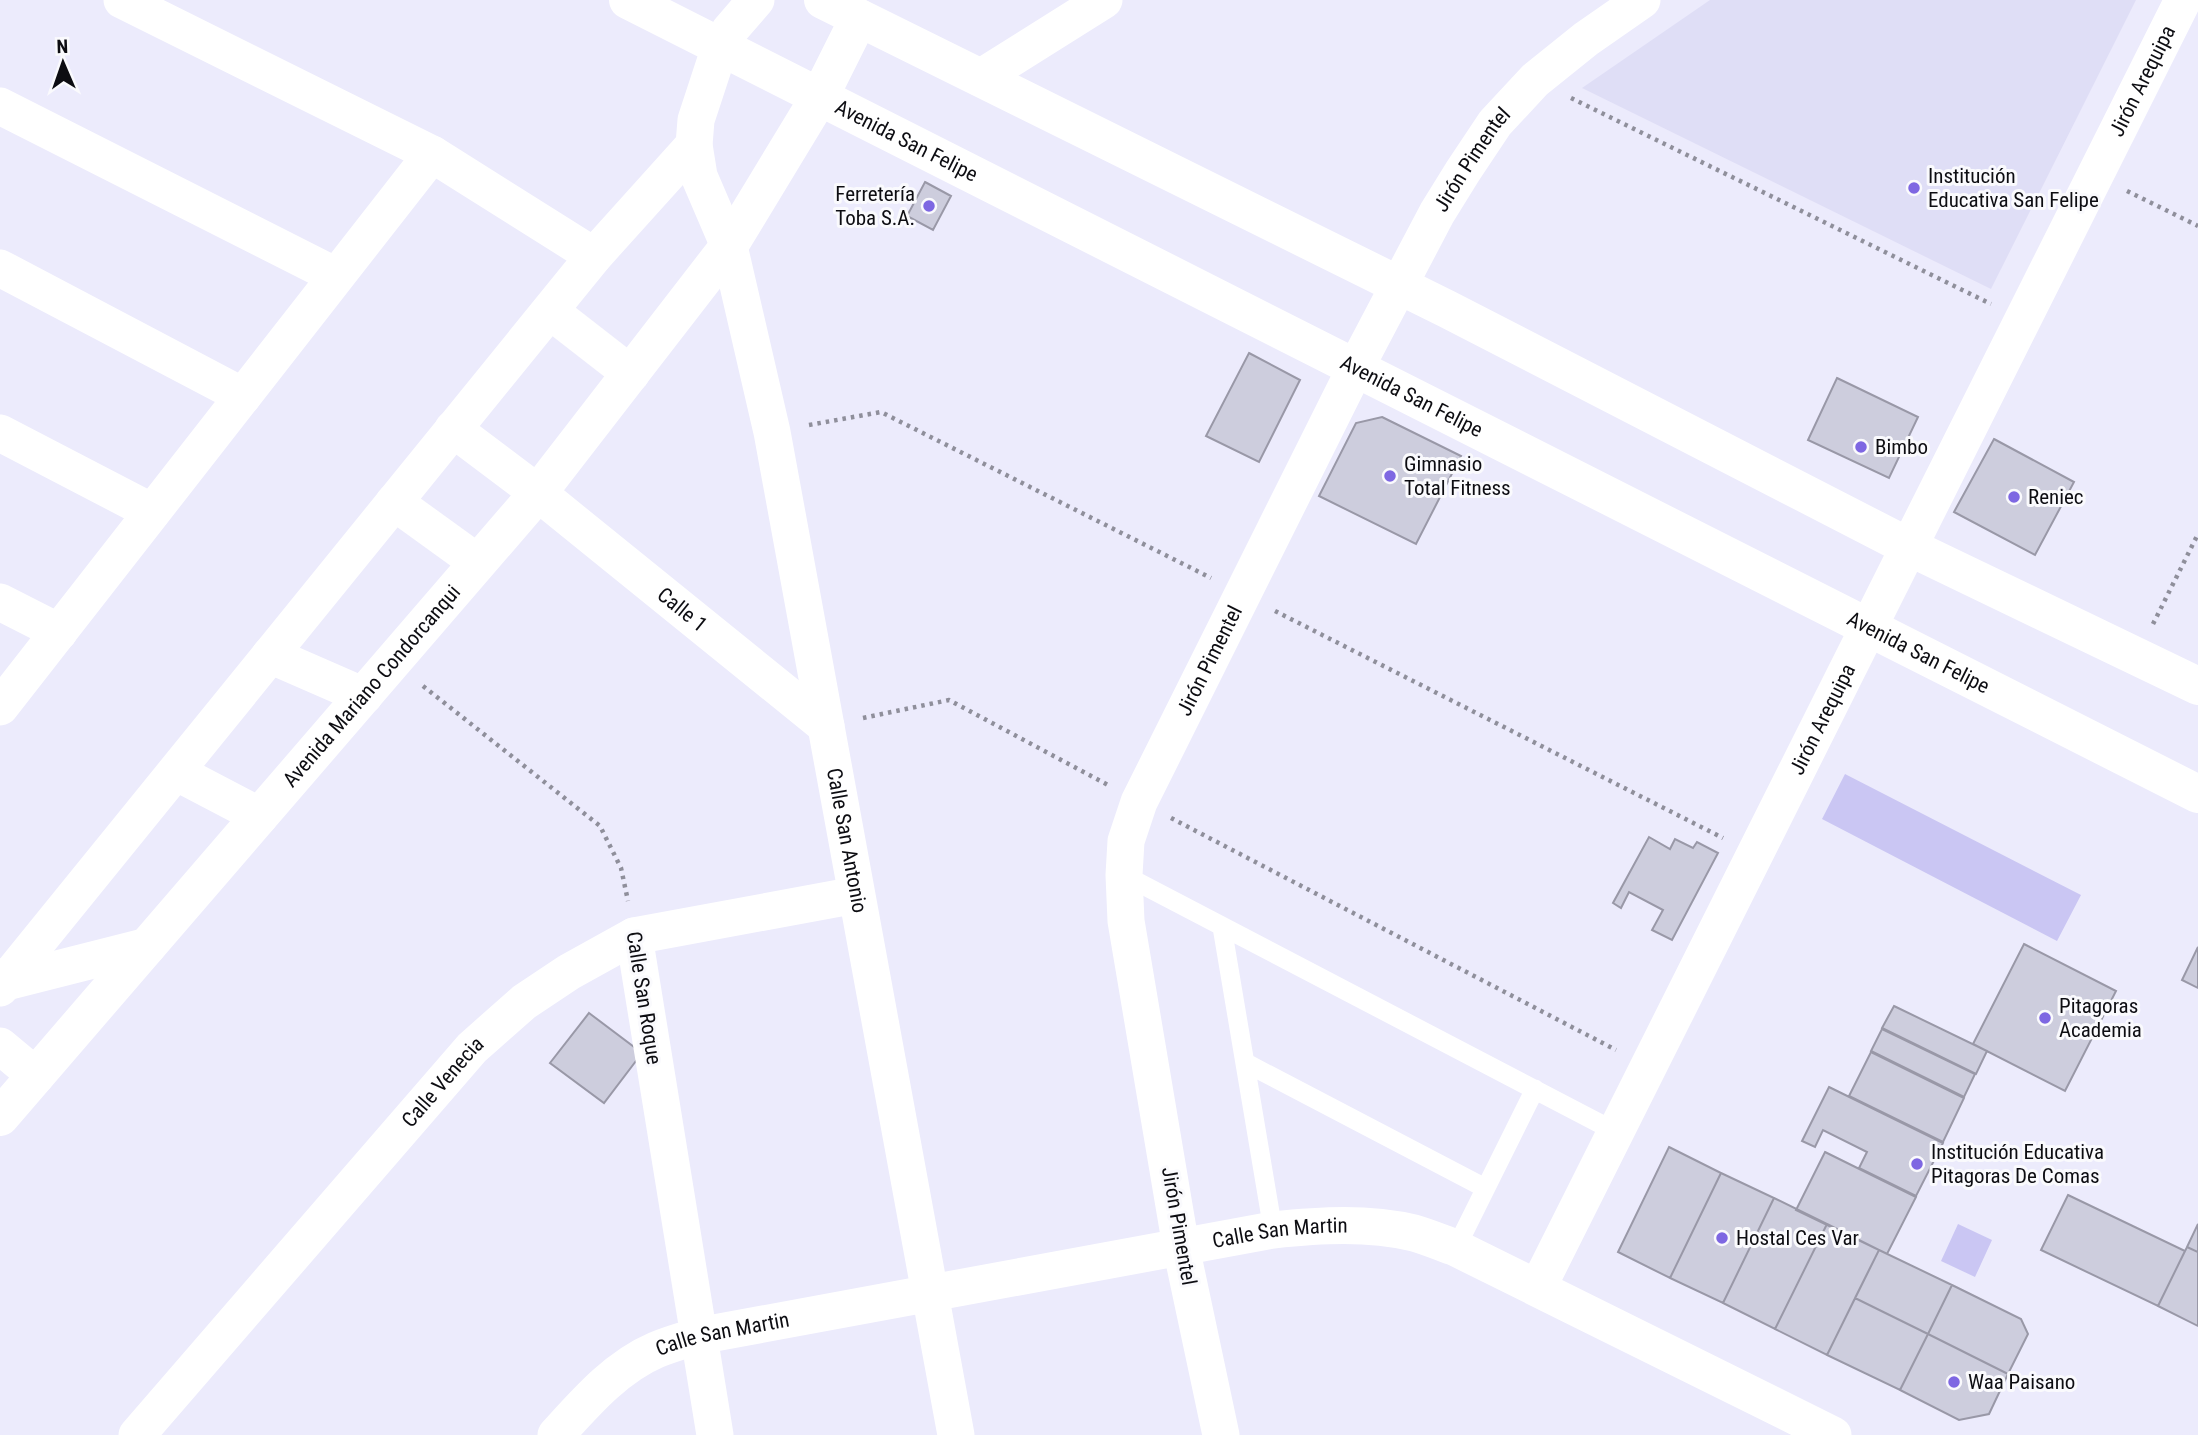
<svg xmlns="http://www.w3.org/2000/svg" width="2198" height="1435" font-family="'Roboto Condensed',sans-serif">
<rect width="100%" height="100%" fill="#ecebfc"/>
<path fill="#dfdef6" d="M1710 0H2136L1991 289 1582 88Z"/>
<path fill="#cac6f3" d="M1845 774 2081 895 2057 941 1822 819Z
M1958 1224 1992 1240 1975 1277 1941 1261Z"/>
<path fill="#cdcddd" stroke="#9998a7" stroke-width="2" d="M925 182 951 196 933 230 907 216Z
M1249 353 1300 380 1259 462 1206 436Z
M1837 378 1918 417 1889 478 1808 440Z
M1382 417 1461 456 1416 544 1319 496 1356 423Z
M1994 439 2074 482 2035 555 1954 512Z
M1649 837 1670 849 1675 839 1693 848 1697 842 1718 853 1672 940 1652 930 1663 910 1629 892 1621 908 1613 903Z
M2024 944 2116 991 2065 1091 1973 1044Z
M2198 947V988L2182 980Z
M1894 1006 1987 1051 1976 1074 1882 1028Z
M589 1013 642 1053 604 1103 550 1063Z
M1882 1029 1975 1074 1964 1097 1871 1051Z
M1871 1052 1964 1098 1943 1142 1849 1096Z
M1829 1087 1943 1143 1916 1196 1859 1168 1867 1152 1823 1130 1815 1147 1802 1141Z
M1669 1147 1721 1173 1670 1278 1618 1252Z
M1825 1152 1916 1197 1887 1254 1796 1210Z
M1721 1173 1774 1198 1723 1303 1670 1278Z
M2068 1195 2185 1251 2158 1306 2041 1250Z
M1774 1198 1827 1224 1775 1329 1723 1303Z
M1827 1224 1879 1250 1827 1355 1775 1329Z
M2198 1224V1252L2187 1247Z
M2187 1247 2198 1252V1326L2158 1306Z
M1879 1250 1952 1285 1928 1334 1855 1298Z
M1952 1285 2021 1319 2028 1334 2008 1374 1928 1334Z
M1855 1298 1928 1334 1900 1390 1827 1355Z
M1928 1334 2008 1374 1989 1414 1959 1420 1900 1390Z"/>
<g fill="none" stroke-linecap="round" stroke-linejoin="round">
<path stroke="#8f8f9b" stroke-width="4.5" stroke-dasharray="3.5 5" stroke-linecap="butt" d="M1571 98 1991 304
M2127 191 2198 226
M809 425 881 412 1211 578
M1275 611 1723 838
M2153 624 2198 534
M423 686 600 826 621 868 628 901
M863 718 949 700 1108 785
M1171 818 1616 1050"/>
<path stroke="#fff" stroke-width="19" d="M1124 875 1616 1132
M1222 927 1273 1230
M1246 1063 1485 1188
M1456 1248 1535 1089"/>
<g stroke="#fff" stroke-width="37">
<path d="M122 0 432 154 594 256"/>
<path id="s1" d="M756 0 730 30 720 47 696 120 694 145 699 176 729 246 772 432 956 1435"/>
<path d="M980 78 1104 0"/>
<path d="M0 106 336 276"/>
<path d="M0 268 243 396"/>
<path d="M550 311 631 374"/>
<path id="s2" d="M453 429 538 493 826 726"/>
<path d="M0 433 152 512"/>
<path d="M394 502 477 562"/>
<path d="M0 602 59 632"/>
<path d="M270 655 364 696"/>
<path d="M0 707 432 154"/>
<path d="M176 772 260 816"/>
<path d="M634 936 715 1435"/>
<path d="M1 977 6 982 148 946"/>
<path d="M0 988 594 256 694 145"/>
<path d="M0 1046 36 1076"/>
<path id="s3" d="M1538 1287 2183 0"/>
<path id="s4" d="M137 1435 472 1048 524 1002 569 972 634 936 856 895"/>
<path id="s5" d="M556 1435C585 1403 616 1367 656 1350 670 1344 685 1340 698 1336L1273 1230C1320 1225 1368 1222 1414 1233 1428 1237 1442 1243 1456 1248L1833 1435"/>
<path id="s6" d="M1221 1435 1181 1247 1126 921 1124 875 1126 841 1139 802 1356 367 1437 213 1463 171 1495 123 1535 80 1586 39 1642 0"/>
</g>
<g stroke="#fff" stroke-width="38">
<path id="s7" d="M628 0 2198 794"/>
<path d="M823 0 1447 309 1909 547 2198 686"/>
<path id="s8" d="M0 1117 538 493 729 246 820 96 859 18"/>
</g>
</g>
<g fill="#7e67e2" stroke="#fafafd" stroke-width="2.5">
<circle cx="1914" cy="188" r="7"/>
<circle cx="929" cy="206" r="7"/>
<circle cx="1861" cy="447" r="7"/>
<circle cx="1390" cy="476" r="7"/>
<circle cx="2014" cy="497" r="7"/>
<circle cx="2045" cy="1018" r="7"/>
<circle cx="1917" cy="1164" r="7"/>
<circle cx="1722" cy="1238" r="7"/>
<circle cx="1954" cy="1382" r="7"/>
</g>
<g text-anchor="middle" stroke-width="6" stroke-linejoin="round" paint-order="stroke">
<g font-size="21" fill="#0d0d12" stroke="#fafafd">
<text dy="7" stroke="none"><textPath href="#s3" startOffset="1349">Jirón Arequipa</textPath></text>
<text dy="7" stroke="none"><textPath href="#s7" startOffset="312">Avenida San Felipe</textPath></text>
<text dy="7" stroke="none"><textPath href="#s6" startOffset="1368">Jirón Pimentel</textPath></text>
<text dy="7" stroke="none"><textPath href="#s7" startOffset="878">Avenida San Felipe</textPath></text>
<text dy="7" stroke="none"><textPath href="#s2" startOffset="292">Calle 1</textPath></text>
<text dy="7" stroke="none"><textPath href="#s7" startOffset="1446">Avenida San Felipe</textPath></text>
<text dy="7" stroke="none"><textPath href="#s6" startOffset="802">Jirón Pimentel</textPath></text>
<text dy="7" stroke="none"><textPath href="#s8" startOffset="569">Avenida Mariano Condorcanqui</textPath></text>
<text dy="7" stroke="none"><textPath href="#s3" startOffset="635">Jirón Arequipa</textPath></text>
<text dy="7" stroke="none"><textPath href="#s1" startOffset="875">Calle San Antonio</textPath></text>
<text transform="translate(644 998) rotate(81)" y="7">Calle San Roque</text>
<text dy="7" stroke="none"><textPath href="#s4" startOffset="467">Calle Venecia</textPath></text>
<text transform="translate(1179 1226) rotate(80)" y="7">Jirón Pimentel</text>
<text dy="7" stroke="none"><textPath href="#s5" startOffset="768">Calle San Martin</textPath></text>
<text dy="7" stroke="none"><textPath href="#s5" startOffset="201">Calle San Martin</textPath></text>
</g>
<g font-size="21" fill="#0d0d12" stroke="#fafafd" text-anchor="start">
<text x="1928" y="183">Institución<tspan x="1928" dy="24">Educativa San Felipe</tspan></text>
<text x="915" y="201" text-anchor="end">Ferretería<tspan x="915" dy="24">Toba S.A.</tspan></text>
<text x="1875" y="454">Bimbo</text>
<text x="1404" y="471">Gimnasio<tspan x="1404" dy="24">Total Fitness</tspan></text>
<text x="2028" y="504">Reniec</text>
<text x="2059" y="1013">Pitagoras<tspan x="2059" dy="24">Academia</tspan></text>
<text x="1931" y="1159">Institución Educativa<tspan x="1931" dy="24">Pitagoras De Comas</tspan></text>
<text x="1736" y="1245">Hostal Ces Var</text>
<text x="1968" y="1389">Waa Paisano</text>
</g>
</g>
<g transform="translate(63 63) rotate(358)" stroke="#fafafd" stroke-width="5" paint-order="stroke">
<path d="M0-5L12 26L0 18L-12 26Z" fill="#0d0d12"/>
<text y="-10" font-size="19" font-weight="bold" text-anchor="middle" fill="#0d0d12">N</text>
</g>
</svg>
